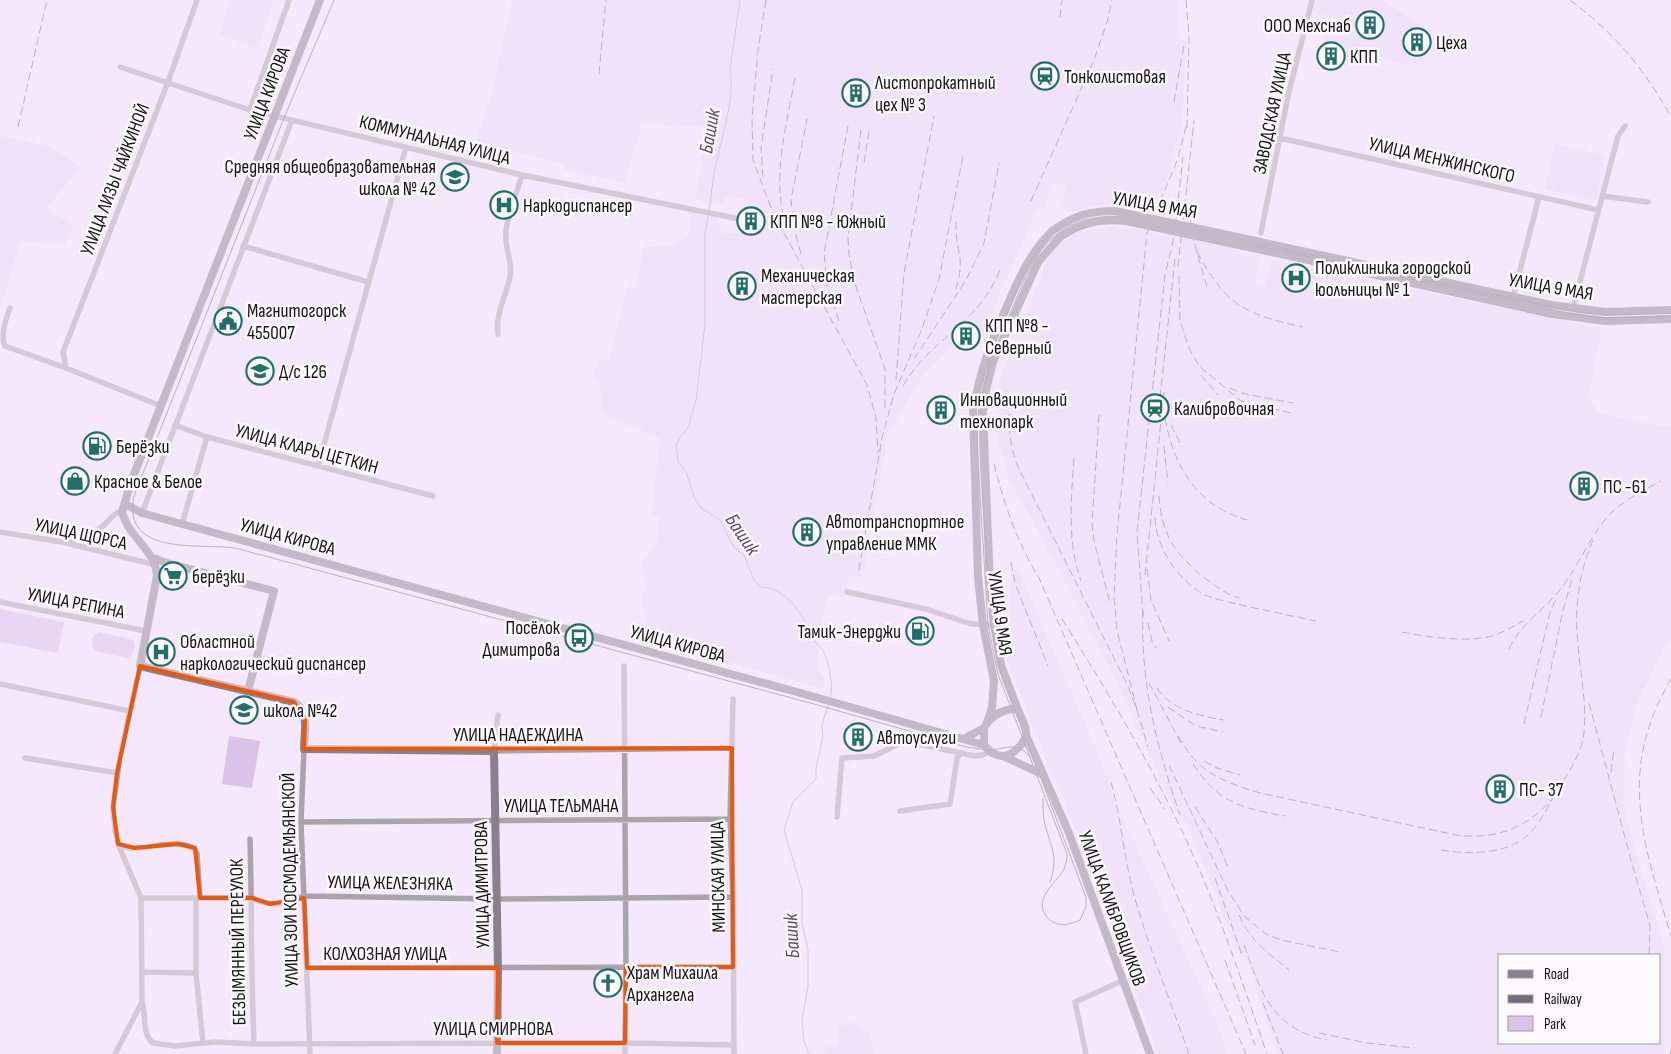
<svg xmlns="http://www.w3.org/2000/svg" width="1671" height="1054" font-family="'Sofia Sans Condensed',sans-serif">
<rect width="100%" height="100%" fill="#f5e8fc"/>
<path fill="#eddcf7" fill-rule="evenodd" d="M229 0H274L258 49 220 35Z
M512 0H1177L1180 39H1186L1182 127 1179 145 1175 147 1162 200 1156 203 1155 213 1114 205 1092 206 1071 212 1059 207 1067 187 1054 182 1043 209 1036 211 984 330 968 339H963L953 346 921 378 888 435 863 576 849 577 845 598 828 595 820 628 818 668 825 680 823 689 648 639 641 595 646 592 642 563 657 541 660 516H651L660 439 601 413V390L593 375 600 360 609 361 628 287H636L644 247 671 246 690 235V213L716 217 722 232 738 234 747 228 751 212 745 199 727 196 722 204 695 199 707 127 642 123 625 183 564 170V164L490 146 476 141 492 93Z
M1315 0H1381L1432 31 1422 61 1408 65 1359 54 1357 63 1322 55 1321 51 1327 24 1341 27 1344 19 1312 12Z
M0 136 49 146 81 167 45 209 74 225 65 245 21 241 0 309Z
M1555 144 1606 155 1596 201 1545 189Z
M1167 219 1231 245 1237 253 1260 258 1254 284 1265 286 1271 260 1599 328 1601 334 1588 397 1597 409V413L1671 428V640L1667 642 1635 708 1625 753 1623 801 1628 824 1664 947V1054H1277L1246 957 1240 958 1186 821 1181 823 1115 679 1033 521 1010 482 995 430 1001 377 1050 253 1060 243 1080 231 1109 227 1135 229 1165 236ZM1500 955H1660V1043H1500Z
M1018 569 1097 751 1111 789 1119 818 1123 817 1216 1021 1227 1054H1158L1086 857 1059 787 1054 779 1004 653 1002 626 1009 624 1011 570Z
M854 1023 867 1031 876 1054H824L826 1045 838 1047V1027Z"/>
<path fill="#dac2e8" d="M0 609 64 622 58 653 0 642Z
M100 632 133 640 135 645 132 656 127 658 94 651C91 644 91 634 100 632Z
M229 736 260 741 252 788 222 784Z"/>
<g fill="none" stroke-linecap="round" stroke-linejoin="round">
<path stroke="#b89dc8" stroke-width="1" d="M709 210C711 198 712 186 714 175 719 144 736 99 730 69L740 0
M708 216 705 235V324L696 401 691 416 689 426 676 444 678 461 686 472 694 497 700 507 720 520 734 547 744 555 754 580 761 587C788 588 804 617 813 638 815 643 820 646 823 650 829 661 834 687 830 699
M809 1054 804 1040 802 1020 808 987V950L802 923V890L784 830 793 802 816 779V768L823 736 822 725 828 705"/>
<path stroke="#a9a4ac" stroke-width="5.5" d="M120 67 250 110 522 175 749 221
M250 110 289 0
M1280 138 1598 210
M1602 196 1648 202
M1261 233 1288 96 1312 0
M243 246 368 282
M1512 301 1539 197
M10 308C6 319 0 335 5 346L66 368 161 406
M1573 308 1618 136 1625 126
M498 334C495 315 506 296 510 277 513 262 504 247 506 231 508 214 517 193 522 175
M66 368 63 352 168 82 197 0
M175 425 207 437 433 496
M318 466 406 147
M142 513 292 120
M182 524 207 437
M0 532 62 542 156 565
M64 542C75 539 89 536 99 529 106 524 111 517 118 512H122
M847 592 926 609 971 624 994 625
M0 602 146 631
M624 666 626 967 625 1054
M0 684 130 711
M733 699 730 819 733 897 734 1054
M498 715 494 751 732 748
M304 749 301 822 310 1054
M25 758 117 773
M900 811 950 804 957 758 960 754
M837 817 842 758 874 756 905 741 974 756 982 755 990 752
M301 822 730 819
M118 844C124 847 131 849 137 848 152 848 192 836 197 854L200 898
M141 898H252C270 907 286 905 304 896L497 899 733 897
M196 898V973L203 1043 216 1042 254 1044C251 975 252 907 250 839
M307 968 733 967
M142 972 196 973
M142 1002C147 1016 141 1033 153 1043L175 1046 203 1043
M254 1044 625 1043 733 1045
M115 1054 142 1002 141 898 118 844 115 831 113 807 120 756 140 666
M1086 1054 1075 1002 1122 981"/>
<path stroke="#88808d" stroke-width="8" d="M320 0 131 482 122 512C128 537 156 550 157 576L140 666 294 702C310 711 304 733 304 749L494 751 498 968 497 1054
M1256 241 1551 305 1605 312 1671 310
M1253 248 1552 314 1605 321 1671 319
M125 504 142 513 182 524 815 697 984 745
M153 558 167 563 274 591 248 691
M1012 709 1018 710C1021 717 1026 725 1026 732 1027 738 1023 742 1020 746 1008 760 995 759 984 745V728C990 717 1000 711 1012 709Z
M1018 710 1001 665 994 625 990 585 983 412 986 390 993 362 1038 262 1060 237
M987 722 992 708 994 681 983 625 978 577 973 412C979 373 991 342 1007 306 1019 278 1030 253 1052 231
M1026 735 1069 833 1150 1054
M965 738 984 728
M1005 757 1042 774"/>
<path stroke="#736b78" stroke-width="1" d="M334 0 284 118 134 496C121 557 201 543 235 548L814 704 966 747C975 748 982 750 991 750 1007 748 1018 742 1029 756
M1671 313 1605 315 1577 312 1331 260 1254 241 1141 217 1115 214H1100L1085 216 1065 225 1044 242 1032 258 1023 275 988 361 981 389 978 416 977 444 988 625 998 674 1067 854C1067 860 1066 864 1064 869 1056 884 1029 901 1050 920 1060 928 1070 924 1080 920L1086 907V897L1001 673 991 625C988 585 986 545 983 504 981 475 979 446 980 417 982 376 999 339 1015 302 1025 278 1035 251 1056 235 1077 218 1101 215 1127 217L1576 315 1605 318 1671 316
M1043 799C1043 806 1043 813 1044 820 1049 845 1060 855 1050 882"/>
<path stroke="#736b78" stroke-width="1" stroke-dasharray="8 4" stroke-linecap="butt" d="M766 0 758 50 752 119 753 160 773 213 867 385 876 418 878 454
M1186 0 1189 36 1187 130
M1570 0C1616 35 1643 67 1671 117
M1060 17 1062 0
M599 74 606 0
M1174 102 1184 45
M18 127 47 0
M861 130 848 238 849 254 854 281 885 369V408
M864 163 869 131
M763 177 761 148 773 69
M1031 201 1094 60 1108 19 1112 0
M1189 209 1194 242 1207 287
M787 228C770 180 787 126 795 77
M1197 252C1227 306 1244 314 1303 327
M801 254 794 228 791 200 807 119
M1178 267 1194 120
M1179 276 1180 320 1188 346 1199 366 1241 401 1291 413
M956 289C959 279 961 268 960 258 958 244 954 231 957 218
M839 321 827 285 824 253 848 126
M914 359 966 280 984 243 999 163
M1201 375 1218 395
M896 380 904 273 934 116
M903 386C924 349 955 335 980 304 989 294 995 282 1000 270
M1230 388 1245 394 1293 403
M1160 398 1175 259
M1009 414C1009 435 1011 451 1019 469L1127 684 1137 710 1117 630 1114 597 1117 535 1147 233 1177 161 1187 123
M1099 415 1092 524 1094 541 1110 603
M1165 418C1174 467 1197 506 1247 520
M1171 425 1182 447
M1164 446 1168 483
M1074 458C1071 500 1067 541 1081 581
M994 464C1004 504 1017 542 1039 578L1246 1054
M1159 496C1160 513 1164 531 1173 545 1184 563 1219 593 1239 598
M1155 517C1156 547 1176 577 1201 593 1214 600 1231 602 1245 606 1269 611 1292 616 1316 621
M1011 563 1016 586 1048 666
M1147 569 1151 600 1169 641
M859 570 882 438 894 394 922 329 939 279 963 156
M1145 575 1164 392
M1143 610C1140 681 1157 749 1180 815
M1143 616 1137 532 1165 275 1174 237 1183 157
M1062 619C1111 697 1159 777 1196 862 1223 924 1245 990 1267 1054
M1148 623 1152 641 1156 648
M1402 632C1427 637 1462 642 1488 637 1501 634 1512 627 1523 621
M1509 649C1520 624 1542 612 1559 591 1579 567 1590 534 1612 512 1626 499 1644 490 1661 481
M1671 678C1663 694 1654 710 1649 727 1625 798 1651 868 1671 936
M1149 683 1181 743
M1157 688C1171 710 1200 716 1224 720
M1589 703 1631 860 1650 926 1649 955
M1168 707 1196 726 1223 732
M1137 710 1148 747
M1541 717 1563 610 1572 579
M1524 724 1550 612 1557 597
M1178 736C1184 745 1189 755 1197 762 1214 779 1237 786 1260 793L1456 835C1494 840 1526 829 1551 800
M1204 761 1217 768 1240 775
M1193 764C1219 804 1242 808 1285 816
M1169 765 1228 891 1245 917 1266 934 1281 940 1340 952
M1611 772 1614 749
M1111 782C1122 821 1124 862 1136 902 1151 953 1171 1003 1189 1054
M1150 788 1165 809
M1195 807 1217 841 1229 870
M1441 850C1469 855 1510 855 1531 832 1542 820 1549 804 1558 790 1569 771 1582 754 1584 732 1587 702 1580 674 1578 644 1574 609 1579 572 1593 540
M1215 878 1242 955
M1239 915C1251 942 1266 951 1289 970
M1244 945C1261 992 1271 1028 1326 1040
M1225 960 1255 1045
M1263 1003 1283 1054
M1319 1033 1367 1043 1415 1048
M1670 1054 1671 1050"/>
<path stroke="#88808d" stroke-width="8" d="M1052 231C1074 216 1088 211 1115 211L1256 241
M1060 237C1081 223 1101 218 1126 221L1253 248"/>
</g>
<path d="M0 0H1671V1054H0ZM140 666 294 702 305 719 304 749 732 748 733 967H626L625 1043H497L498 968H307L304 898 270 904 252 898H200L195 848 178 844 135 848 118 844 113 807 117 773Z" fill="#f5e8fc" fill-opacity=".55" fill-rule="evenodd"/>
<path fill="none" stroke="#e8590c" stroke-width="4" stroke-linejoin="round" d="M140 666 294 702 305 719 304 749 732 748 733 967H626L625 1043H497L498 968H307L304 898 270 904 252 898H200L195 848 178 844 135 848 118 844 113 807 117 773Z"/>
<defs>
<g id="building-ring" transform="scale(1.4375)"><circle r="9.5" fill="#fcf9fd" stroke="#236e6b" stroke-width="1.5"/><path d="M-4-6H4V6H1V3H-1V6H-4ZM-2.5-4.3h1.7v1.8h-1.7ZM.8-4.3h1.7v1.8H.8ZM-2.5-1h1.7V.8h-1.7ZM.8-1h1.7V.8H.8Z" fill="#236e6b"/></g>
<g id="station-ring" transform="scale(1.4375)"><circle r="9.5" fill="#fcf9fd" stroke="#236e6b" stroke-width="1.5"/><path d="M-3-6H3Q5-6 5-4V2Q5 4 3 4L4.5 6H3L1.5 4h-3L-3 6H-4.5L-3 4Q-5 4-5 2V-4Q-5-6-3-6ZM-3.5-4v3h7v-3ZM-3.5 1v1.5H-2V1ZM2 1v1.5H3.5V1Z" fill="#236e6b"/></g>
<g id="school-ring" transform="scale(1.4375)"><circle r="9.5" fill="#fcf9fd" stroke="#236e6b" stroke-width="1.5"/><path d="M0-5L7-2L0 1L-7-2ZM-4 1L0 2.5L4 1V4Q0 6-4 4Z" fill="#236e6b"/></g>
<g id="hospital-ring" transform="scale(1.4375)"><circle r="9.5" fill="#fcf9fd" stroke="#236e6b" stroke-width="1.5"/><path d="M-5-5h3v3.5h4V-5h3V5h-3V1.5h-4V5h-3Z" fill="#236e6b"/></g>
<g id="civic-ring" transform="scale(1.4375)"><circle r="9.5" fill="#fcf9fd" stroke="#236e6b" stroke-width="1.5"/><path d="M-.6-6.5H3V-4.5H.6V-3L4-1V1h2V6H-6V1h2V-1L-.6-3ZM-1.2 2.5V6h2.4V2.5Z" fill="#236e6b"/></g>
<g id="fuel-ring" transform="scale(1.4375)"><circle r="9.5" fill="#fcf9fd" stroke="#236e6b" stroke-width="1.5"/><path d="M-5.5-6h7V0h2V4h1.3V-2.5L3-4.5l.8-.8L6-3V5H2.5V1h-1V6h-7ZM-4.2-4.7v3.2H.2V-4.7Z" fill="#236e6b"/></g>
<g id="shop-ring" transform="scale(1.4375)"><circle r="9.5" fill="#fcf9fd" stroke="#236e6b" stroke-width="1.5"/><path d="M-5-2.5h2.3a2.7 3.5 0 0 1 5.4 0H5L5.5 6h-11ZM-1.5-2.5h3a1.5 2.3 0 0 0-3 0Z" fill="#236e6b"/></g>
<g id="supermarket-ring" transform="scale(1.4375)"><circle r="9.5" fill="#fcf9fd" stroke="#236e6b" stroke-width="1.5"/><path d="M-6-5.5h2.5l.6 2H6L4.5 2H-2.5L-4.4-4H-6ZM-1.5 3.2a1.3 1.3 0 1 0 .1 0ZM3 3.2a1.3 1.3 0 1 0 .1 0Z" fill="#236e6b"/></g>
<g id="bus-ring" transform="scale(1.4375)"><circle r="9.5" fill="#fcf9fd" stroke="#236e6b" stroke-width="1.5"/><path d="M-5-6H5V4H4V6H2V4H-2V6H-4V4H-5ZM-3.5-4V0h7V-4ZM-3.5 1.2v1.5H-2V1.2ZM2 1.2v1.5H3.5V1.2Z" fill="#236e6b"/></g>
<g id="church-ring" transform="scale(1.4375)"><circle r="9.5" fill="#fcf9fd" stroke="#236e6b" stroke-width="1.5"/><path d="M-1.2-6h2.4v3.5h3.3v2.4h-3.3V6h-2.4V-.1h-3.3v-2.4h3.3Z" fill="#236e6b"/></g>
</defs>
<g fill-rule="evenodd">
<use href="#building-ring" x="1370" y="25"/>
<use href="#building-ring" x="1417" y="42"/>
<use href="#building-ring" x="1331" y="56"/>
<use href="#station-ring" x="1045" y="76"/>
<use href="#building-ring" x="856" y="93"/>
<use href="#school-ring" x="455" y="177"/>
<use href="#hospital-ring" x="504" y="205"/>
<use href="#building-ring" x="751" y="221"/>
<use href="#hospital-ring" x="1296" y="278"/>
<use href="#building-ring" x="742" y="286"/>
<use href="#civic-ring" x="228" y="321"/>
<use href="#building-ring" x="966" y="336"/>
<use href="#school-ring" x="260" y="371"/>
<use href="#station-ring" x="1155" y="408"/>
<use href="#building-ring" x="941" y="410"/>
<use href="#fuel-ring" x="97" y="446"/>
<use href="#shop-ring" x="75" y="481"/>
<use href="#building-ring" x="1584" y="486"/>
<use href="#building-ring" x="807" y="532"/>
<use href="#supermarket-ring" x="173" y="576"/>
<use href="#fuel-ring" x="920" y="631"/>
<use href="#bus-ring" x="579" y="638"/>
<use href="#hospital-ring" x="161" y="652"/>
<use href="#school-ring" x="244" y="710"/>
<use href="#building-ring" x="858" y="737"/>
<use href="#building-ring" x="1500" y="789"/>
<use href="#church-ring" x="608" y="983"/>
</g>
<g text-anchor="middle" stroke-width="5" stroke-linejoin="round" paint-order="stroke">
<g font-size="19" fill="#161219" stroke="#fcf9fd" text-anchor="start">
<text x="1351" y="32" text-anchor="end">ООО Мехснаб</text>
<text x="1436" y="49">Цеха</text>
<text x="1350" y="63">КПП</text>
<text x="1064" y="83">Тонколистовая</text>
<text x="875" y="89">Листопрокатный<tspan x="875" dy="22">цех № 3</tspan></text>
<text x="436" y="173" text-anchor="end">Средняя общеобразовательная<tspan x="436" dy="22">школа № 42</tspan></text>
<text x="523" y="212">Наркодиспансер</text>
<text x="770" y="228">КПП №8 - Южный</text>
<text x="1315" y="274">Поликлиника городской<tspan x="1315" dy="22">юольницы № 1</tspan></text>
<text x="761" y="282">Механическая<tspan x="761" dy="22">мастерская</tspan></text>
<text x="247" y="317">Магнитогорск<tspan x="247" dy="22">455007</tspan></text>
<text x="985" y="332">КПП №8 -<tspan x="985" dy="22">Северный</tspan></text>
<text x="279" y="378">Д/с 126</text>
<text x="960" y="406">Инновационный<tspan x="960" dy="22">технопарк</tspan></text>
<text x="1174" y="415">Калибровочная</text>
<text x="116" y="453">Берёзки</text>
<text x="94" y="488">Красное &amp; Белое</text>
<text x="1603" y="493">ПС -61</text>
<text x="826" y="528">Автотранспортное<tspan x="826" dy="22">управление ММК</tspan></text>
<text x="192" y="583">берёзки</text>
<text x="560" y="634" text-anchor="end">Посёлок<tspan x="560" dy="22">Димитрова</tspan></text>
<text x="901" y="638" text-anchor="end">Тамик-Энерджи</text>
<text x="180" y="648">Областной<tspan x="180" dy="22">наркологический диспансер</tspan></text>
<text x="263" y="717">школа №42</text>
<text x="877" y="744">Автоуслуги</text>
<text x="1519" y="796">ПС- 37</text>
<text x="627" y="979">Храм Михаила<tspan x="627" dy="22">Архангела</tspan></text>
</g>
<g font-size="19" fill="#161219" stroke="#fcf9fd">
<text transform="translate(266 93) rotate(-69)" y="7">УЛИЦА КИРОВА</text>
<text transform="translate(1271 113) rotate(-78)" y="7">ЗАВОДСКАЯ УЛИЦА</text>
<text transform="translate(435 139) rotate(14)" y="7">КОММУНАЛЬНАЯ УЛИЦА</text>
<text transform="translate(1442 159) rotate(13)" y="7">УЛИЦА МЕНЖИНСКОГО</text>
<text transform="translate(114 179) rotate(-69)" y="7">УЛИЦА ЛИЗЫ ЧАЙКИНОЙ</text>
<text transform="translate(1155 204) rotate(10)" y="7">УЛИЦА 9 МАЯ</text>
<text transform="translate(1551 286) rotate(10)" y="7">УЛИЦА 9 МАЯ</text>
<text transform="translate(307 448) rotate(15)" y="7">УЛИЦА КЛАРЫ ЦЕТКИН</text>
<text transform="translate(81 533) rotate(12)" y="7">УЛИЦА ЩОРСА</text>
<text transform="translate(288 536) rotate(15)" y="7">УЛИЦА КИРОВА</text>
<text transform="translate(76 602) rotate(11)" y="7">УЛИЦА РЕПИНА</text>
<text transform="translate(1001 613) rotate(82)" y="7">УЛИЦА 9 МАЯ</text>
<text transform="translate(678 643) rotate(15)" y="7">УЛИЦА КИРОВА</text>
<text x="518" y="741">УЛИЦА НАДЕЖДИНА</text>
<text x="561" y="812">УЛИЦА ТЕЛЬМАНА</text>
<text transform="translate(717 877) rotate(-91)" y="7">МИНСКАЯ УЛИЦА</text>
<text transform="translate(289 880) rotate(-91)" y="7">УЛИЦА ЗОИ КОСМОДЕМЬЯНСКОЙ</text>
<text transform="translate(390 882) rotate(1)" y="7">УЛИЦА ЖЕЛЕЗНЯКА</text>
<text transform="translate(481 885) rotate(-91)" y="7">УЛИЦА ДИМИТРОВА</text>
<text transform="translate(1113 908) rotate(70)" y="7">УЛИЦА КАЛИБРОВЩИКОВ</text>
<text transform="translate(237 942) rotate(-91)" y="7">БЕЗЫМЯННЫЙ ПЕРЕУЛОК</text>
<text x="385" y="960">КОЛХОЗНАЯ УЛИЦА</text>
<text x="493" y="1035">УЛИЦА СМИРНОВА</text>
</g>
<g font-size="20" font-style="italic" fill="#67427a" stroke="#fcf9fd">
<text transform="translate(709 131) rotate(-80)" y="7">Башик</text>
<text transform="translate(743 534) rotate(56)" y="7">Башик</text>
<text transform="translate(791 936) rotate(-93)" y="7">Башик</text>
</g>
</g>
<rect x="1498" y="954" width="162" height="90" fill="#fcf9fd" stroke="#a09da2"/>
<rect x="1508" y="970" width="25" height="8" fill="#88808d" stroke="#a09da2"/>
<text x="1544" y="979" font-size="15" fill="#161219">Road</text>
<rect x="1508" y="995" width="25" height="8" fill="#736b78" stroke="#a09da2"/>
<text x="1544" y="1004" font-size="15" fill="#161219">Railway</text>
<rect x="1508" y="1016" width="25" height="15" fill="#dac2e8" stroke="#a09da2"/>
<text x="1544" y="1029" font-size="15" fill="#161219">Park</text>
</svg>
